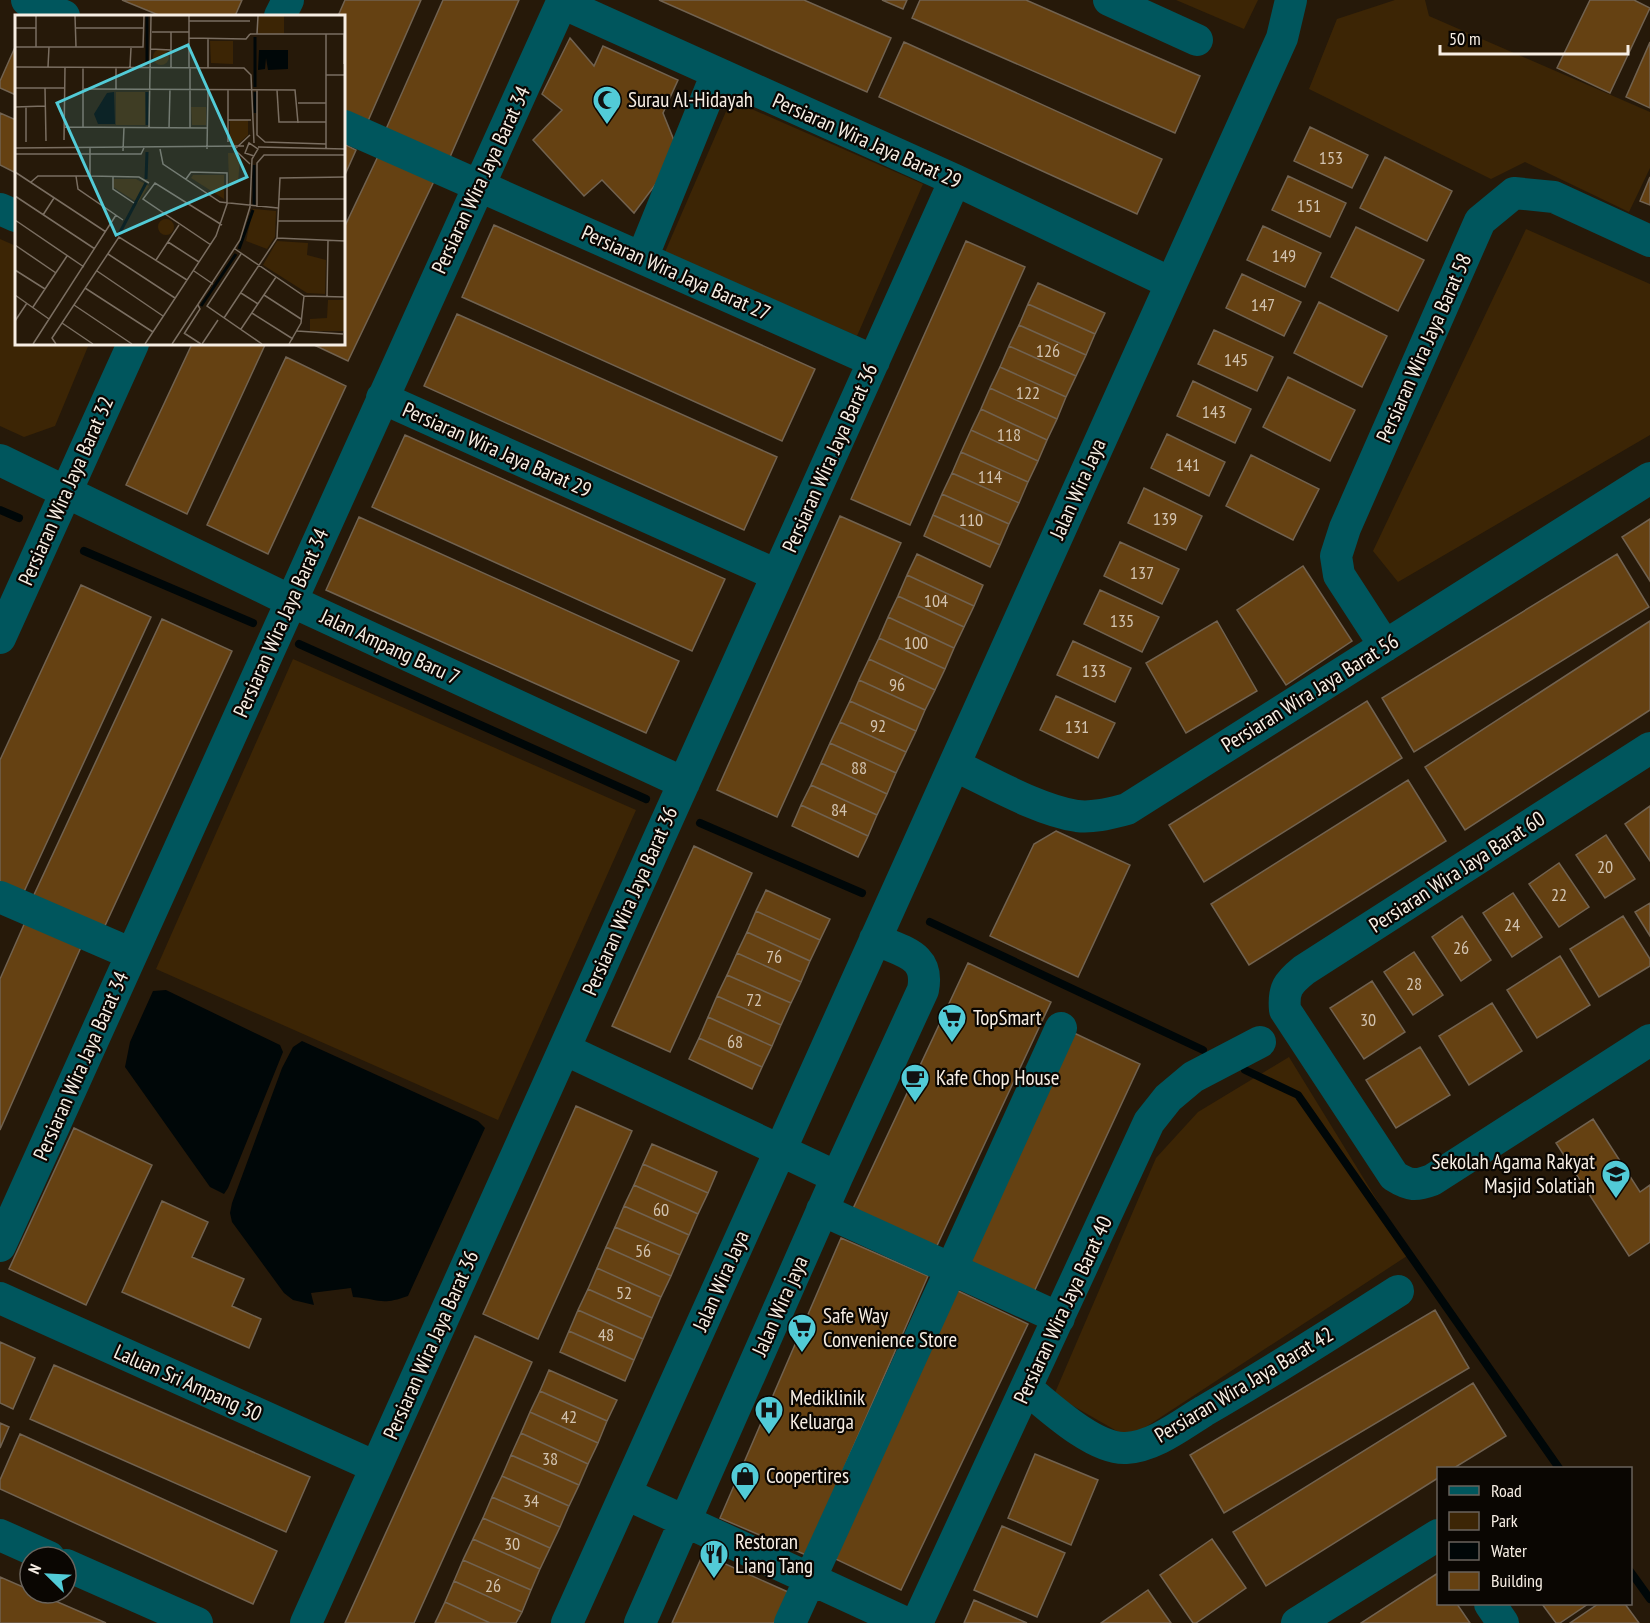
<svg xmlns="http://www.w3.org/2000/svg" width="1650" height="1623" font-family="'PT Sans Narrow',sans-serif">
<rect width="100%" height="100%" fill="#261909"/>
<path fill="#3c2505" d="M1176 0H1258L1244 29Z
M1395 0H1425L1429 16 1650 112V168L1629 212 1525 162 1491 179 1309 89 1337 19Z
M731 100 923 184 857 336 665 252Z
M1526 229 1650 284V435L1398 582 1373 551Z
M0 239 16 246V344H89L55 426 24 437 0 426Z
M293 659 636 810 498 1120 156 969Z
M1289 1057 1410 1254 1129 1438 1054 1395 1156 1158 1198 1112Z"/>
<path fill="#000708" d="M166 990 280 1045 283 1052 228 1188 224 1194 210 1187 125 1067 130 1042 153 991Z
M302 1041 478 1121 485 1128 408 1296C380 1306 380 1299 353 1297L351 1288 311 1293 314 1305 293 1300 284 1293 232 1222 230 1213 232 1203 282 1068 293 1047Z"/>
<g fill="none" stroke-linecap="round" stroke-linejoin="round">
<path stroke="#000708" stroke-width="8" d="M0 510 19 518
M84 551 253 623
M299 644 646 799
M700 823 862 893
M930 922 1203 1050
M1245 1070 1298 1095 1559 1468
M1630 1571 1650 1599"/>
</g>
<path fill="#654112" stroke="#716250" stroke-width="1.5" d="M122 0H242L235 16H161Z
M345 0H421L368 121 344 111V16H338Z
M443 0H519L450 157 386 129Z
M659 0H804L891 38 867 92Z
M882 0H907L903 9Z
M920 0H1026L1200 76 1175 133 912 18Z
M1590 0H1634L1650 8 1610 93 1557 68Z
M570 38 594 66 603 46 678 80 663 113 679 153 634 213 602 180 584 196 533 140 562 110 542 94Z
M904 42 1162 159 1137 214 879 97Z
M1650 42V108L1626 97Z
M16 45V95L0 88V81Z
M0 113 16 120V173L0 165Z
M1310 127 1368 155 1352 188 1294 161Z
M344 144 356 150 344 177Z
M380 152 435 179 348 361 312 344H344V228Z
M1385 157 1452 191 1427 241 1360 208Z
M1288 176 1346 203 1330 237 1272 210Z
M1650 177V205L1640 201Z
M494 225 815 369 782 441 462 297Z
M1263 226 1321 253 1305 287 1247 260Z
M1356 227 1424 260 1398 311 1331 277Z
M966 241 1025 267 910 525 851 499Z
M1242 274 1301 302 1284 336 1226 308Z
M1038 283 1105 313 1095 334 1028 304Z
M1319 302 1387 336 1362 387 1294 353Z
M1028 304 1095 334 1086 355 1019 325Z
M457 314 777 457 744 530 424 386Z
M1019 325 1086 355 1076 376 1009 346Z
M1214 330 1273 357 1257 391 1198 364Z
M192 344H261L265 345 187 514 126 485Z
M1009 346 1076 376 1066 397 1000 367Z
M286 357 346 386 268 554 207 525Z
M1000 367 1066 397 1057 419 990 388Z
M1288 377 1355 410 1330 461 1263 427Z
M1193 381 1251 409 1235 443 1177 416Z
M990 388 1057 419 1047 440 981 409Z
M981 409 1047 440 1038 461 971 430Z
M971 430 1038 461 1028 482 961 452Z
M1167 434 1225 462 1209 496 1151 468Z
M405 435 725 579 692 651 372 507Z
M961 452 1028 482 1019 503 952 473Z
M1251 455 1319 489 1293 540 1226 506Z
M952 473 1019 503 1009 524 942 494Z
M1144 488 1202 516 1186 550 1128 523Z
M942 494 1009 524 1000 545 933 515Z
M933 515 1000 545 990 567 924 536Z
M840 516 901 543 777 817 717 790Z
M359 517 679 661 646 733 326 590Z
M1650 519V581L1622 537Z
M1120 542 1179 569 1162 604 1104 576Z
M917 554 983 585 974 606 907 575Z
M1617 554 1649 607 1414 752 1382 698Z
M1303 566 1352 641 1286 685 1237 610Z
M907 575 974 606 964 627 898 596Z
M81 585 151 617 22 896 0 886V760Z
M1100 590 1159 617 1142 652 1084 624Z
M898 596 964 627 954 648 888 617Z
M888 617 954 648 945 669 879 638Z
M162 619 232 651 103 930 33 897Z
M1217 621 1257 691 1186 733 1146 663Z
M1650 621V710L1465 830 1425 767Z
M879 638 945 669 935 690 869 659Z
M1073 641 1131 668 1115 702 1057 675Z
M869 659 935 690 925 710 859 680Z
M859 680 925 710 916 731 850 701Z
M1056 696 1115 723 1098 758 1040 730Z
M850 701 916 731 906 752 840 722Z
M1367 701 1402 758 1204 882 1169 825Z
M840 722 906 752 896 773 830 743Z
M830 743 896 773 887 794 821 763Z
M821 763 887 794 877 815 811 785Z
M1408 780 1446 841 1249 965 1211 904Z
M811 785 877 815 868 836 801 805Z
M801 805 868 836 858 857 792 826Z
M1650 806V861L1625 824Z
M1056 831 1130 865 1078 977 990 936 1034 844Z
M1606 835 1635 879 1605 898 1576 855Z
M694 846 752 873 670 1052 612 1026Z
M1559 863 1589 907 1559 927 1529 884Z
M766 890 830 919 820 940 756 911Z
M1513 893 1542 937 1512 957 1483 913Z
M1650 903V936L1635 912Z
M756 911 820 940 810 961 747 932Z
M1462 916 1491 960 1461 981 1432 937Z
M1623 916 1650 959V966L1599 997 1570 949Z
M26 920 82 945 0 1130V979Z
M747 932 810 961 801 982 737 953Z
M1414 952 1443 995 1413 1015 1384 972Z
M737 953 801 982 791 1003 727 975Z
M1560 956 1590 1005 1537 1038 1507 990Z
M968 963 1051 1002 934 1252 851 1213Z
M727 975 791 1003 781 1025 717 996Z
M1372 981 1405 1032 1364 1059 1330 1008Z
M717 996 781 1025 772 1046 708 1017Z
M1492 1003 1522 1051 1469 1085 1439 1036Z
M708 1017 772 1046 762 1067 699 1038Z
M1074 1033 1140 1064 1033 1294 967 1263Z
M699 1038 762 1067 752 1089 689 1059Z
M1420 1047 1450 1095 1396 1128 1366 1080Z
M576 1106 632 1131 538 1339 483 1314Z
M1593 1119 1640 1192 1650 1185V1242L1629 1256 1556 1143Z
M74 1128 152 1165 86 1305 9 1269Z
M652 1144 717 1172 708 1193 643 1164Z
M643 1164 708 1193 698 1214 634 1185Z
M634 1185 698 1214 689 1235 624 1206Z
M162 1201 208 1222 192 1257 244 1279 232 1306 261 1319 249 1348 122 1292Z
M624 1206 689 1235 680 1255 615 1227Z
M615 1227 680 1255 671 1276 606 1247Z
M841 1238 928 1276 806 1555 720 1518Z
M606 1247 671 1276 661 1297 597 1268Z
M597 1268 661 1297 652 1318 588 1289Z
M588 1289 652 1318 643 1339 578 1310Z
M954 1289 1028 1324 901 1590 827 1555Z
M578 1310 643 1339 634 1360 569 1331Z
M1435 1310 1469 1368 1224 1513 1190 1455Z
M569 1331 634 1360 625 1381 560 1352Z
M475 1336 532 1362 414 1623H345Z
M0 1342 35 1358 13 1409 0 1403Z
M54 1365 310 1477 286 1532 30 1419Z
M549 1370 617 1400 607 1421 540 1391Z
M1473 1383 1506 1436 1454 1468H1438V1478L1266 1586 1233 1532Z
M540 1391 607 1421 598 1443 530 1412Z
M530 1412 598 1443 588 1464 521 1433Z
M0 1423 9 1427 0 1448Z
M521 1433 588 1464 579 1485 511 1455Z
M20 1434 277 1551 253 1604 0 1489V1480Z
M1035 1454 1098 1480 1071 1545 1008 1518Z
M511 1455 579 1485 569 1506 502 1476Z
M502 1476 569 1506 560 1527 492 1497Z
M492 1497 560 1527 550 1548 483 1518Z
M483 1518 550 1548 540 1569 473 1539Z
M1002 1526 1065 1553 1037 1617 974 1590Z
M473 1539 540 1569 531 1590 463 1560Z
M1212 1539 1246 1588 1196 1623H1193L1160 1575Z
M703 1554 788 1592 774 1623H672Z
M463 1560 531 1590 522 1612 454 1581Z
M1438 1573V1604H1457L1470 1623H1361Z
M0 1577 30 1590V1593H37L106 1623H0Z
M454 1581 522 1612 516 1623H490L445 1602Z
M1148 1590 1171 1623H1101Z
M974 1600 1027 1623H964Z
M445 1602 490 1623H435Z
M1542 1604H1588L1560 1623H1556Z
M1598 1604H1625L1639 1623H1570Z"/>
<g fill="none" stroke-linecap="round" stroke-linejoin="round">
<path stroke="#00565d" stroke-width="32" d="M27 0 64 16
M1109 0 1197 40
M562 3 955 180 1171 283
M280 16 288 0
M344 126 874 361
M0 209 16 216
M642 258 717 73
M382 398 777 575
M0 460 291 601 684 783
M0 638 133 344
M1385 646 1339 575 1336 556 1345 528 1480 221 1514 193 1554 197 1650 241
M1650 748 1304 970C1288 983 1283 989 1285 1010L1394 1176C1410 1186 1416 1186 1432 1180L1650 1040
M954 765C990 782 1038 810 1077 816 1094 818 1111 813 1127 809L1650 478
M0 897 132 954
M564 1049 837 1177
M822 1210 1059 1318
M0 1246 563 0
M0 1298 376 1467
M1026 1388C1050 1408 1095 1450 1126 1448 1155 1446 1181 1425 1204 1411 1270 1373 1334 1332 1398 1291
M626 1494 906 1623
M0 1535 49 1557
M66 1565 197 1623
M1490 1604 1503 1623
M306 1623 955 180
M567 1623 1282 38 1291 0
M640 1623 837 1177 923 990C930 954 902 952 875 939
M790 1623 1061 1028
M917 1623 1149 1122 1168 1098 1193 1077 1260 1042
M1297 1623 1438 1535"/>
</g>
<defs>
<g id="mosque-pin" transform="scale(1.5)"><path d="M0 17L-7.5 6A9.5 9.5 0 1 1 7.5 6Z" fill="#52cbd7" stroke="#0a0602"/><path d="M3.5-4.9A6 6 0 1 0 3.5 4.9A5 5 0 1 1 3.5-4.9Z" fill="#111"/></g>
<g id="supermarket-pin" transform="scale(1.5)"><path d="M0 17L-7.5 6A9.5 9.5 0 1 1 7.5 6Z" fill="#52cbd7" stroke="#0a0602"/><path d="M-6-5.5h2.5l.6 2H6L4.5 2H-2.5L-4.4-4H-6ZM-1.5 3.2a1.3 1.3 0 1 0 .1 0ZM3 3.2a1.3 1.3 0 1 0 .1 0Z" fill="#111"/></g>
<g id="cafe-pin" transform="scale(1.5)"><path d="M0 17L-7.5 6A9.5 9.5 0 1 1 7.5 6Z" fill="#52cbd7" stroke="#0a0602"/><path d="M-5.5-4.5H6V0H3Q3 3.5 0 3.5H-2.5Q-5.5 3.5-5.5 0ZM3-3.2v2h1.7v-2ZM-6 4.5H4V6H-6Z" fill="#111"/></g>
<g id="school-pin" transform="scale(1.5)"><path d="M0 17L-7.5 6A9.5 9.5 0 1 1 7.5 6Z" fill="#52cbd7" stroke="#0a0602"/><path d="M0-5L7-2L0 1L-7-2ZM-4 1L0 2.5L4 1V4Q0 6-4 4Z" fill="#111"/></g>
<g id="hospital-pin" transform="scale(1.5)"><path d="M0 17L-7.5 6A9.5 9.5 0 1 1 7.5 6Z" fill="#52cbd7" stroke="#0a0602"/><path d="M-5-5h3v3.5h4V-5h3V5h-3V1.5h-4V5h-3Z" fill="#111"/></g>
<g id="shop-pin" transform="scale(1.5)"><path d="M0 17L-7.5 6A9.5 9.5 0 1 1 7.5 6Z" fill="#52cbd7" stroke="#0a0602"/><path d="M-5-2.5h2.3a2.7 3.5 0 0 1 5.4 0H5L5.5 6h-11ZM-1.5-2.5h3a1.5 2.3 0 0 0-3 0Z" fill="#111"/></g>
<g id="restaurant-pin" transform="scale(1.5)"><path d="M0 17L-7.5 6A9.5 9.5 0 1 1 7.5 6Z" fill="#52cbd7" stroke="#0a0602"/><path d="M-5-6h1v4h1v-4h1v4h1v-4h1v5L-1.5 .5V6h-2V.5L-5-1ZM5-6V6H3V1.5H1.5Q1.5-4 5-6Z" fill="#111"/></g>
</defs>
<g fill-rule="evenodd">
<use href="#mosque-pin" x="607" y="100"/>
<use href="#supermarket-pin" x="952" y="1018"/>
<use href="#cafe-pin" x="915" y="1078"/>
<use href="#school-pin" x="1616" y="1174"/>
<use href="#supermarket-pin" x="802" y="1328"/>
<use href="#hospital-pin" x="769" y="1410"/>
<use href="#shop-pin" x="745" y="1476"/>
<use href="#restaurant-pin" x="714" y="1554"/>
</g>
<g text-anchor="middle" stroke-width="4.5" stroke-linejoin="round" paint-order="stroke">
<g font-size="18" fill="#d2c3b0">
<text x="1331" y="164">153</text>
<text x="1309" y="212">151</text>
<text x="1284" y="262">149</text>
<text x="1263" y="311">147</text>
<text x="1048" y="357">126</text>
<text x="1236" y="366">145</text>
<text x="1028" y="399">122</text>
<text x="1214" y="418">143</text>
<text x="1009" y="441">118</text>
<text x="1188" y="471">141</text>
<text x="990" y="483">114</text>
<text x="1165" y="525">139</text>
<text x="971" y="526">110</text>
<text x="1142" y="579">137</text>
<text x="936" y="607">104</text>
<text x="1122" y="627">135</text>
<text x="916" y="649">100</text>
<text x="1094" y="677">133</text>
<text x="897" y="691">96</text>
<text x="878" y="732">92</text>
<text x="1077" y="733">131</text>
<text x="859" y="774">88</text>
<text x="839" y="816">84</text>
<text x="1605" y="873">20</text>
<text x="1559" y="901">22</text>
<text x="1512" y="931">24</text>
<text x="1461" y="954">26</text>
<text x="774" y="963">76</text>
<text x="1414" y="990">28</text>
<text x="754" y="1006">72</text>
<text x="1368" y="1026">30</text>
<text x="735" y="1048">68</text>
<text x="661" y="1216">60</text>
<text x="643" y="1257">56</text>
<text x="624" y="1299">52</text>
<text x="606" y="1341">48</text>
<text x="569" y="1423">42</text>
<text x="550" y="1465">38</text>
<text x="531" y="1507">34</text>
<text x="512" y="1550">30</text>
<text x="493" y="1592">26</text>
</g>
<g font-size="21" fill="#f7eee4" stroke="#0a0602" text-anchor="start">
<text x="628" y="107">Surau Al-Hidayah</text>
<text x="973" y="1025">TopSmart</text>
<text x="936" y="1085">Kafe Chop House</text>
<text x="1595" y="1169" text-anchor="end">Sekolah Agama Rakyat<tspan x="1595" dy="24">Masjid Solatiah</tspan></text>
<text x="823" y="1323">Safe Way<tspan x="823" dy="24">Convenience Store</tspan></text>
<text x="790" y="1405">Mediklinik<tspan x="790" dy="24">Keluarga</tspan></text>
<text x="766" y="1483">Coopertires</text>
<text x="735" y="1549">Restoran<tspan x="735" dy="24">Liang Tang</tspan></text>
</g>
<g font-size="21" fill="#f7eee4" stroke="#0a0602">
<text transform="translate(867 141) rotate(24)" y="7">Persiaran Wira Jaya Barat 29</text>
<text transform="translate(481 180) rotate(-65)" y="7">Persiaran Wira Jaya Barat 34</text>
<text transform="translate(676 273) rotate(24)" y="7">Persiaran Wira Jaya Barat 27</text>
<text transform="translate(1424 348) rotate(-66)" y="7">Persiaran Wira Jaya Barat 58</text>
<text transform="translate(497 450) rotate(24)" y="7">Persiaran Wira Jaya Barat 29</text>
<text transform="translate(830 458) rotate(-66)" y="7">Persiaran Wira Jaya Barat 36</text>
<text transform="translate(1078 489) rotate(-66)" y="7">Jalan Wira Jaya</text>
<text transform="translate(66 491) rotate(-66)" y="7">Persiaran Wira Jaya Barat 32</text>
<text transform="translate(281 623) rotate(-66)" y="7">Persiaran Wira Jaya Barat 34</text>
<text transform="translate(390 647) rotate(25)" y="7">Jalan Ampang Baru 7</text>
<text transform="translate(1310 693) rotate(-32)" y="7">Persiaran Wira Jaya Barat 56</text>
<text transform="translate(1457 872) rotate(-33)" y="7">Persiaran Wira Jaya Barat 60</text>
<text transform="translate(630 901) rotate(-66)" y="7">Persiaran Wira Jaya Barat 36</text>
<text transform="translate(81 1066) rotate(-66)" y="7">Persiaran Wira Jaya Barat 34</text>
<text transform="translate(721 1281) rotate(-66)" y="7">Jalan Wira Jaya</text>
<text transform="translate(780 1306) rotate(-66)" y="7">Jalan Wira jaya</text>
<text transform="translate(1063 1310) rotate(-65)" y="7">Persiaran Wira Jaya Barat 40</text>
<text transform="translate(431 1345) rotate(-66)" y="7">Persiaran Wira Jaya Barat 36</text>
<text transform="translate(188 1383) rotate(24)" y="7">Laluan Sri Ampang 30</text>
<text transform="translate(1244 1385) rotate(-31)" y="7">Persiaran Wira Jaya Barat 42</text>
</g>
</g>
<g transform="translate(15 15)">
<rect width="330" height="330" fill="#261909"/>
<path d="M243 1H269V19H243ZM195 26H218V49L196 48ZM138 42a8 8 0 1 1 16 0a8 8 0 1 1-16 0ZM101 77H130L131 110H101ZM176 92H191V110H177ZM215 105H233V120L221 131H215ZM213 138H219L225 144 223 168H214ZM178 160H209V184L176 163ZM98 164H121L134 171 123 188 98 172ZM238 194 261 196 260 222 252 234 231 226ZM143 212a8 8 0 1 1 16 0a8 8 0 1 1-16 0ZM262 226 293 228 292 240 311 245 310 279 292 278 248 250ZM313 285H330L329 316H295V304L312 303Z" fill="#3c2505"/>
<path d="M244 35H273V54L253 55 251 43 250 54 243 55ZM99 77 100 109H83L79 99 92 78Z" fill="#000708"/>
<path fill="none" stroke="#000708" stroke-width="3" d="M132 50V1M240 72V22M132 77V110M240 98V77M239 150V190M131 164 132 137M103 221 131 168M224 234 238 195M186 291 221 239"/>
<path fill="none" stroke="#7a6e61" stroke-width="1.5" d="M60 1 61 32M174 1V53M174 6H235M0 13H21M61 13H129M137 17H174M235 19H330M242 19 243 1M174 23 231 24 235 19M0 32H128L129 1M21 32V1M136 34 156 35M329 49V19M0 52 229 53 236 60 239 128M33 52 34 32M101 52V74M115 52 116 33M156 52V17M175 53V113M193 53V23M311 60H330M0 73H49M30 73 31 126M69 74 280 75 283 108M242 74V120L250 127 311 129M262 75 264 107H311M283 88H311M0 92 30 91M213 105H236M49 112 193 113M68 112V52M134 113 136 1M154 113 155 74M49 125 50 52M11 127V92M213 127V75M243 132 330 134M0 133 229 131M221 133 235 120M145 134 148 149 205 187 263 193M192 134 193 75M311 134V19M220 135 235 149M108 136 109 112M0 139H126L129 133M0 157 91 217M61 161 63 174 108 205M75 161V133M98 162V174L119 188M16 167 23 161H75L124 162 134 168M0 181 80 234M264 184H330M242 192V148L249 140H330M28 200 39 183M0 205 69 252M263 206H330M262 223 330 226M153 227 184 247M0 230 41 258M196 230 128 184 140 168 207 210M220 234 289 281 330 282M93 239 160 283M226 239 192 291 247 329M141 245 164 210M0 255 30 274M82 256 148 301M179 256 198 269M70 273 138 317M226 278 243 289M0 280 34 304M249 280 286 304M312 282 313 226M59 290 117 329M18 292 52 241M237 298 278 324M209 303 262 223 265 163 330 162M0 306 12 288M47 308 78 329M226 314 261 262M282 316 328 319M169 318 186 329M169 319 185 294 183 290M18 329 101 200M41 329 37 323 104 222 172 265M130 329 201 221 212 189V158L176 157 171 164M157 329 225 225 235 192 237 144 243 134 234 128 230 138 239 141M187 329 203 305M274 329 286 308 289 281"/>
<path fill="#52cbd7" fill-opacity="0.15" stroke="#52cbd7" stroke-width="3" d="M173 30 232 162 101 220 42 88Z"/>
<rect width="330" height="330" fill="none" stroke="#f7eee4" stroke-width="3"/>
</g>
<rect x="1437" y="1467" width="195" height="138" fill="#0a0602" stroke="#69635c" stroke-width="1.5"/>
<rect x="1449" y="1486" width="30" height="9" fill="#00565d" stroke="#69635c" stroke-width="1.5"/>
<text x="1491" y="1497" font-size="18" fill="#f7eee4">Road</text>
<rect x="1449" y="1512" width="30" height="18" fill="#3c2505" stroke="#69635c" stroke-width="1.5"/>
<text x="1491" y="1527" font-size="18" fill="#f7eee4">Park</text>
<rect x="1449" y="1542" width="30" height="18" fill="#000708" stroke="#69635c" stroke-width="1.5"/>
<text x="1491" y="1557" font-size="18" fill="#f7eee4">Water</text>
<rect x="1449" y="1572" width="30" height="18" fill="#654112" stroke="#69635c" stroke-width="1.5"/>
<text x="1491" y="1587" font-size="18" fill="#f7eee4">Building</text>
<g transform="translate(48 1575) rotate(294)"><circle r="28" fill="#0a0602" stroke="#69635c" stroke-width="1.5"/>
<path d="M0-4.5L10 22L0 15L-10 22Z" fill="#52cbd7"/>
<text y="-9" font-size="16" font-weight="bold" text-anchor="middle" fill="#f7eee4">N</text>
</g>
<path d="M1440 45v9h188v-9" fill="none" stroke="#f7eee4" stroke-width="3"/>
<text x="1449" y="45" font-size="18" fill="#f7eee4" stroke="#0a0602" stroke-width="4.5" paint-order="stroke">50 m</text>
</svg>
